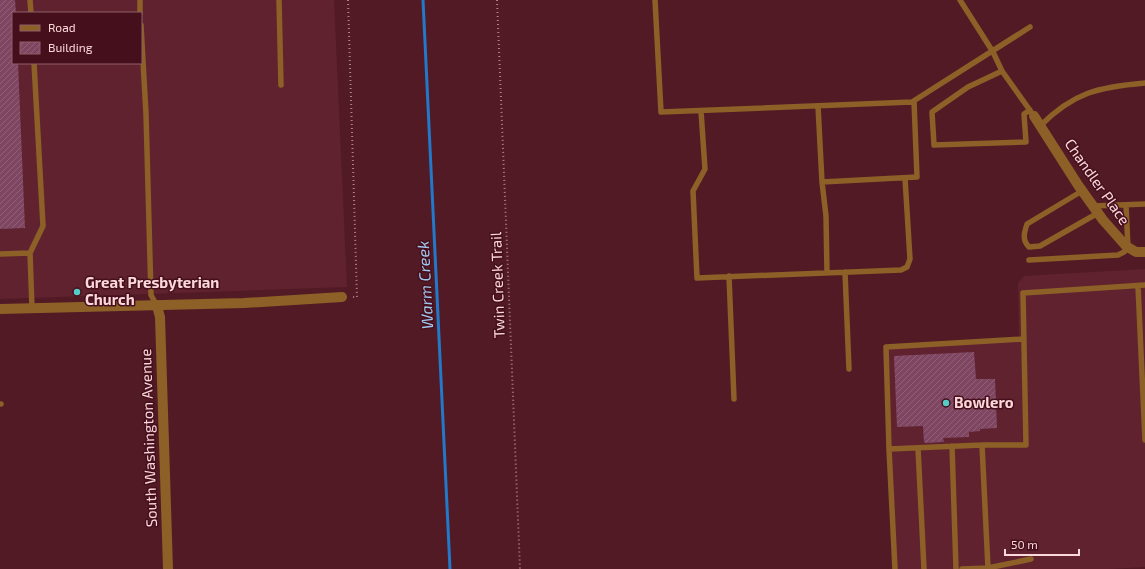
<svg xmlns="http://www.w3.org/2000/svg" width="1145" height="569" font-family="'Exo 2',sans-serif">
<defs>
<pattern id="building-hatch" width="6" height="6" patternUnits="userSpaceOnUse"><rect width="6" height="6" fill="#7e4661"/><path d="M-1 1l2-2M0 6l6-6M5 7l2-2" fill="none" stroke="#916077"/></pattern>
</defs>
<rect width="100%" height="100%" fill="#511a25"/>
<path fill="#60222f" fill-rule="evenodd" d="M0 0H334L347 287 0 299ZM13 13H141V63H13Z
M1145 269V567L1110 569H892L883 346 1019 339 1018 283 1024 276Z"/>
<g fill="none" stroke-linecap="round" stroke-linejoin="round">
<path stroke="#2279c9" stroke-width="3" d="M423 0 450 569"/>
</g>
<path fill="url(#building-hatch)" d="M0 0H15L16 13H13V63H18L25 228 0 229Z
M974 352 976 379H995L997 428 980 429V431L969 432V437L943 438 944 442H942L926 443 924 442 923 426 897 427 894 356Z"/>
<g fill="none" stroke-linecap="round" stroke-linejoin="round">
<path stroke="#af8289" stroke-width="2" stroke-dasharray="1 3" stroke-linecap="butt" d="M348 0 357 297H351
M497 0 520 569"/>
<path stroke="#8c6026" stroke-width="5.5" d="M30 0 31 13
M140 0V13
M279 0 281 85
M655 0 661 112 912 102 1030 27
M960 0 993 52 1002 71
M141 25 146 114 151 295 157 306
M818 106 822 182 917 177 914 101
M1030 110 1024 114 1026 142 934 145 932 112 968 87 1002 71 1034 116
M701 111 705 169 693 191 697 278 901 270 907 267 910 259 905 178
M1040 126C1074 92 1099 87 1145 83
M822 182 826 216 827 273
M1082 191 1027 224C1024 233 1022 240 1029 247L1040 246 1098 213
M1093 206 1145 204
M30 253 43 226 34 63
M0 254 30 253 32 308
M1029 260 1118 255 1124 252 1128 248 1126 205
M845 272 849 369
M729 276 734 399
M1138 286 1145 440
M0 404H1
M982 445 988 568
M952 446 956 569
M918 448 924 569
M889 449 886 347 1024 339
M895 569 889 449 982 445H1026L1023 293 1145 285
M962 569 988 568 1031 559"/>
<path stroke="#8c6026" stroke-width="10" d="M1034 116 1078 185 1103 220 1126 246 1136 252H1145
M157 306 160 317 168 569
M0 309 244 303 342 297"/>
</g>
<g fill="#54cdc8" stroke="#450f1c" stroke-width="1.5">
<circle cx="77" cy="292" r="4"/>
<circle cx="946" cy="403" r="4"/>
</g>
<g text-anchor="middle" stroke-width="3" stroke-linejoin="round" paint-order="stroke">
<g font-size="15" fill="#fcd7db" stroke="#450f1c">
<text transform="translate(1097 182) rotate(55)" y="5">Chandler Place</text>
<text transform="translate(498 285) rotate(-92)" y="5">Twin Creek Trail</text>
<text transform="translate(149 438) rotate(-92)" y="5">South Washington Avenue</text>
</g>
<g font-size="15" font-weight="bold" fill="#fcd7db" stroke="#450f1c" text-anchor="start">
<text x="85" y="288">Great Presbyterian<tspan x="85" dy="17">Church</tspan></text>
<text x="954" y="408">Bowlero</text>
</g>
<g font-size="16" font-style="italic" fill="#a1c6ef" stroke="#450f1c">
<text transform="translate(425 285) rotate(-93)" y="6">Warm Creek</text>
</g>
</g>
<rect x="12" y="12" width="130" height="52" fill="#450f1c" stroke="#8e5f68"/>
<rect x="20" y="25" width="20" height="6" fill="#8c6026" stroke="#8e5f68"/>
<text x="48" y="32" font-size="12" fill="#fcd7db">Road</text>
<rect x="20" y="42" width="20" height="12" fill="url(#building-hatch)" stroke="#8e5f68"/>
<text x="48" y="52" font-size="12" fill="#fcd7db">Building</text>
<path d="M1005 549v6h74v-6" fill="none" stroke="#fcd7db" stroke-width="2"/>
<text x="1011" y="549" font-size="12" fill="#fcd7db" stroke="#450f1c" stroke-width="3" paint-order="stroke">50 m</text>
</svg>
